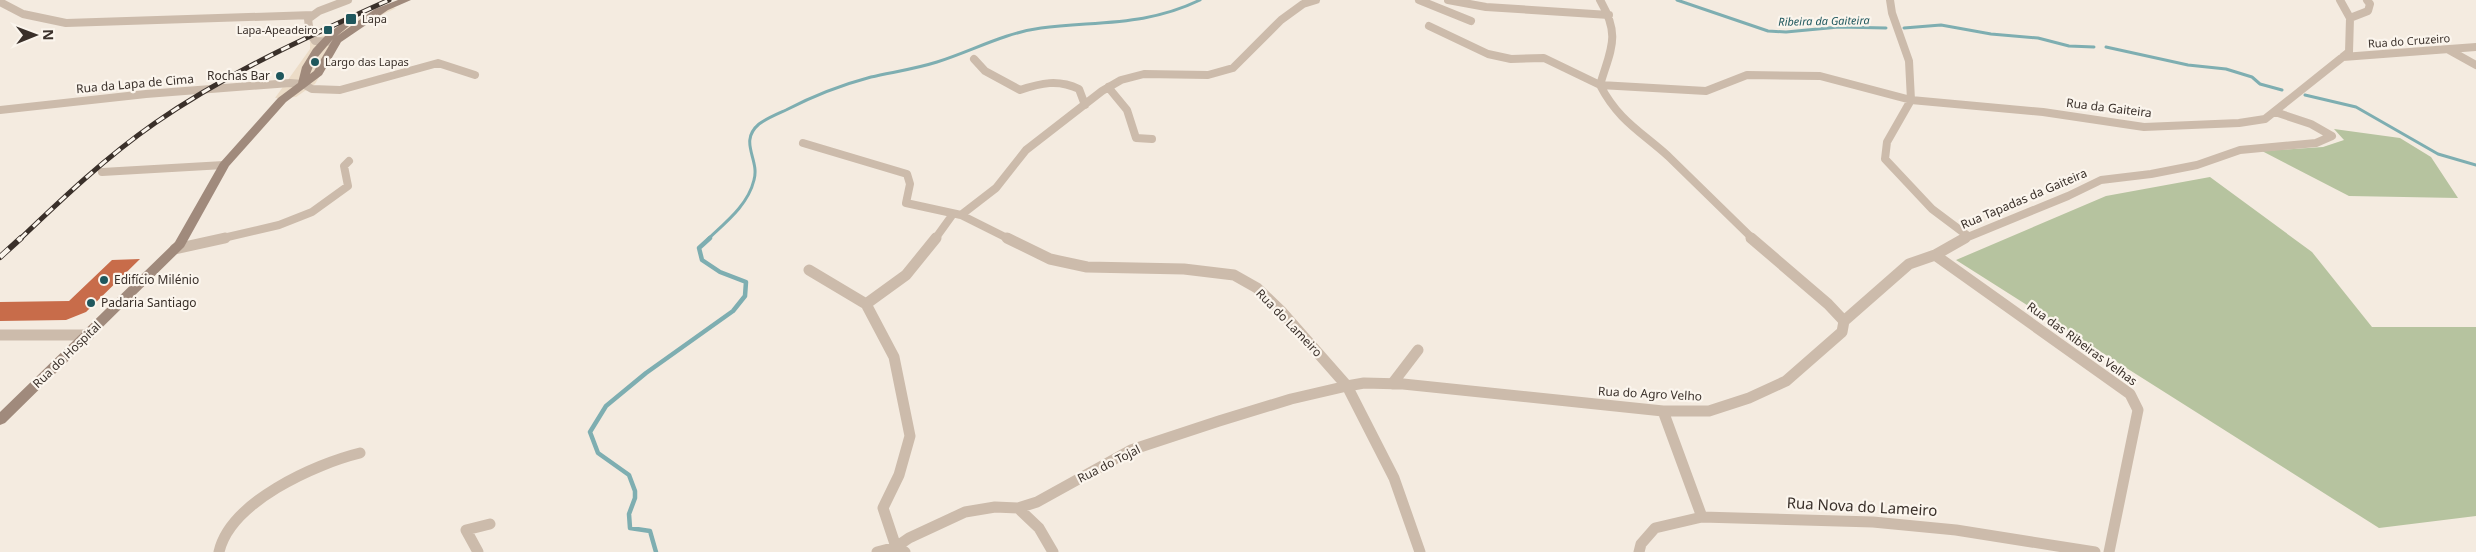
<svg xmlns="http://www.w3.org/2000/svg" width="2476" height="552" font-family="'Noto Sans',sans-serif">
<rect width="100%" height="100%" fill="#f4ebe0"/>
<path fill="#b6c39f" d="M2334 129 2400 138 2431 157 2458 198 2349 196 2262 151 2323 147 2344 140Z
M2210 177 2312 252 2372 327H2476V516L2379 528 1956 260 2106 196Z"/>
<path fill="#ecdcc7" d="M386 5 396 8 359 26 340 41 315 84 296 97 275 98 310 49V42Z"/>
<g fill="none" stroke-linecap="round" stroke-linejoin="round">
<path stroke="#7eaeb1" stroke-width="3" d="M1677 0 1768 31 1786 32 1839 27 1886 28
M1904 28 1941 25 1991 34 2038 38 2069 46 2094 47
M2106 47 2188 65 2226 69 2252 77 2260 84 2282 90
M2305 95 2356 107 2438 154 2476 165
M708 239C726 222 748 205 754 180 760 159 738 142 759 124 767 118 777 114 786 110 813 96 841 85 871 77 893 72 915 69 937 62 972 51 1004 33 1041 28 1098 21 1147 26 1200 0"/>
<path stroke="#7eaeb1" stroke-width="4.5" d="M656 552 650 531 630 528 629 514 635 498V491L629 475 598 453 590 432 606 406 646 373 733 311 745 296 746 282 720 272 702 260 699 248 710 238"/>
</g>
<path fill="#c86c4a" d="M140 259 86 312 66 320 0 321V302L69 301 112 260Z"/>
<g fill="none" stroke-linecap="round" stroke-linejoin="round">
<path stroke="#ccbbab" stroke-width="8" d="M1419 0 1471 21
M1448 0 1486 7 1609 15
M1600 0C1621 36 1611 48 1600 85 1618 120 1640 131 1668 156 1696 183 1724 211 1753 239
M1890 0 1892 13 1909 61 1911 100
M0 2 23 14 66 23 313 15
M2350 18 2368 11 2370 4 2367 0
M1429 26 1488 54 1511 59 1544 58 1600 85 1706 91 1747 75 1820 76 1911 100 2043 112 2144 127 2239 123 2265 119 2349 52 2350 18 2340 0
M336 42 315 41 310 34 308 19 319 11 348 0
M2449 50 2476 65
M2343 57 2476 47
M974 59 985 71 1020 90C1041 83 1058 79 1079 89L1085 105
M1108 87 1127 110 1136 138 1152 139
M1911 100 1887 142 1885 159 1932 209 1968 236
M0 110 146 94 290 83 303 84 312 89 340 90 438 63 475 75
M803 143 907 174 910 184 906 203 961 215 1009 239
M102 172 224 165
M961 215 996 188 1026 150 1102 91 1121 80 1144 74 1208 75 1233 68 1281 20 1303 4 1316 0
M219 239 279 225 312 212 348 186 344 166 349 161
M935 239 953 214
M1963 239 2068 196 2101 180 2151 174 2197 165 2240 150 2316 143 2332 136 2311 124 2275 112"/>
<path stroke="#ccbbab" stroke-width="11" d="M1007 238 1050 259 1087 267 1184 269 1234 275 1257 288 1281 311 1347 386 1394 478 1420 552
M175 249 225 238
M1935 255 2130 394 2138 410 2109 552
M809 270 866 304 894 357 910 436 899 475 883 508 896 547 905 552
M866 304 906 275 936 238
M1844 321 1909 264 1935 255 1965 238
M0 335H89
M1392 384 1418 350
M1663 411 1702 517
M1018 508 1039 528 1053 552
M219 552C230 502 315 464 360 453
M478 552 466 530 490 524
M877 552 896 547 909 538 965 512 995 507 1018 508 1037 502 1131 450 1219 421 1291 399 1347 386 1364 383 1403 384 1663 411H1709L1749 398 1786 381 1842 332 1844 321 1828 304 1751 238
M1639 552 1641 544 1655 528 1702 517 1873 522 1956 530 2095 552"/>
<path fill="#a08a7c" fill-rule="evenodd" d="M398 0H411L388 10 341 42 322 75 286 102 229 166 184 247 5 423 0 425V412L175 242 220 163 278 98 298 83 302 67 313 49 326 35 341 24 344 23 349 26 337 36 375 9ZM333 39 314 71 310 74 316 59Z"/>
<g stroke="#3a302a" stroke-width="5">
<path id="rail-far1" d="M20 239C63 198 106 157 155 123 227 73 309 36 389 0"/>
</g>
<g stroke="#3a302a" stroke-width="6">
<path id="rail" d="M0 257 21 238"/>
</g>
<use href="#rail-far1" stroke="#fbf5ed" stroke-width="3" stroke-dasharray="9" stroke-linecap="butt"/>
<use href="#rail" stroke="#fbf5ed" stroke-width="4.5" stroke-dasharray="12" stroke-linecap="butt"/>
</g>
<g fill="#1f575d" stroke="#fbf5ed" stroke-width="2">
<rect x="345" y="13" width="12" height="12" rx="2.5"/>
<rect x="323" y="25" width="10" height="10" rx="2.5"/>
<circle cx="315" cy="62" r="5"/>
<circle cx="280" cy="76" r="5"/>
<circle cx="104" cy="280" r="5"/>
<circle cx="91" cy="303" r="5"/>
</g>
<g text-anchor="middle" stroke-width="4.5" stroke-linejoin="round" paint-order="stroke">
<g font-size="11" fill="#3a302a" stroke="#fbf5ed" text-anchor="start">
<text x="362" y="23">Lapa</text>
<text x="318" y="34" text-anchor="end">Lapa-Apeadeiro</text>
<text x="325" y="66">Largo das Lapas</text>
</g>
<g font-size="11" font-style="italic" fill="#1f575d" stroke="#fbf5ed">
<text transform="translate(1824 21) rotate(-1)" y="4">Ribeira da Gaiteira</text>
</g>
<g font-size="11" fill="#3a302a" stroke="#fbf5ed">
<text transform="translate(2409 41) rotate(-4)" y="4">Rua do Cruzeiro</text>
</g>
<g font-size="12" fill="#3a302a" stroke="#fbf5ed" text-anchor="start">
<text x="270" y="80" text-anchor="end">Rochas Bar</text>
<text x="114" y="284">Edifício Milénio</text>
<text x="101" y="307">Padaria Santiago</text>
</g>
<g font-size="12" fill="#3a302a" stroke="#fbf5ed">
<text transform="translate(135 84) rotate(-5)" y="4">Rua da Lapa de Cima</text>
<text transform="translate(2109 108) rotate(7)" y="4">Rua da Gaiteira</text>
<text transform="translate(2024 199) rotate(-23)" y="4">Rua Tapadas da Gaiteira</text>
<text transform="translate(1289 323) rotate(46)" y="4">Rua do Lameiro</text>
<text transform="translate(2082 344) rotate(36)" y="4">Rua das Ribeiras Velhas</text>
<text transform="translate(67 355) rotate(-44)" y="4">Rua do Hospital</text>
<text transform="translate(1650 394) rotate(3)" y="4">Rua do Agro Velho</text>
<text transform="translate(1109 464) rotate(-27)" y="4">Rua do Tojal</text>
</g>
<g font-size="15" fill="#3a302a" stroke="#fbf5ed">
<text transform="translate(1862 507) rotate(3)" y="5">Rua Nova do Lameiro</text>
</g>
</g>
<g transform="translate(35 35) rotate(89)" stroke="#fbf5ed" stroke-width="4" paint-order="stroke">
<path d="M0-4L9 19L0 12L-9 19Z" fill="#3a302a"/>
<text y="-8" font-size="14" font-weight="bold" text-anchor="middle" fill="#3a302a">N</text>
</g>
</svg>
